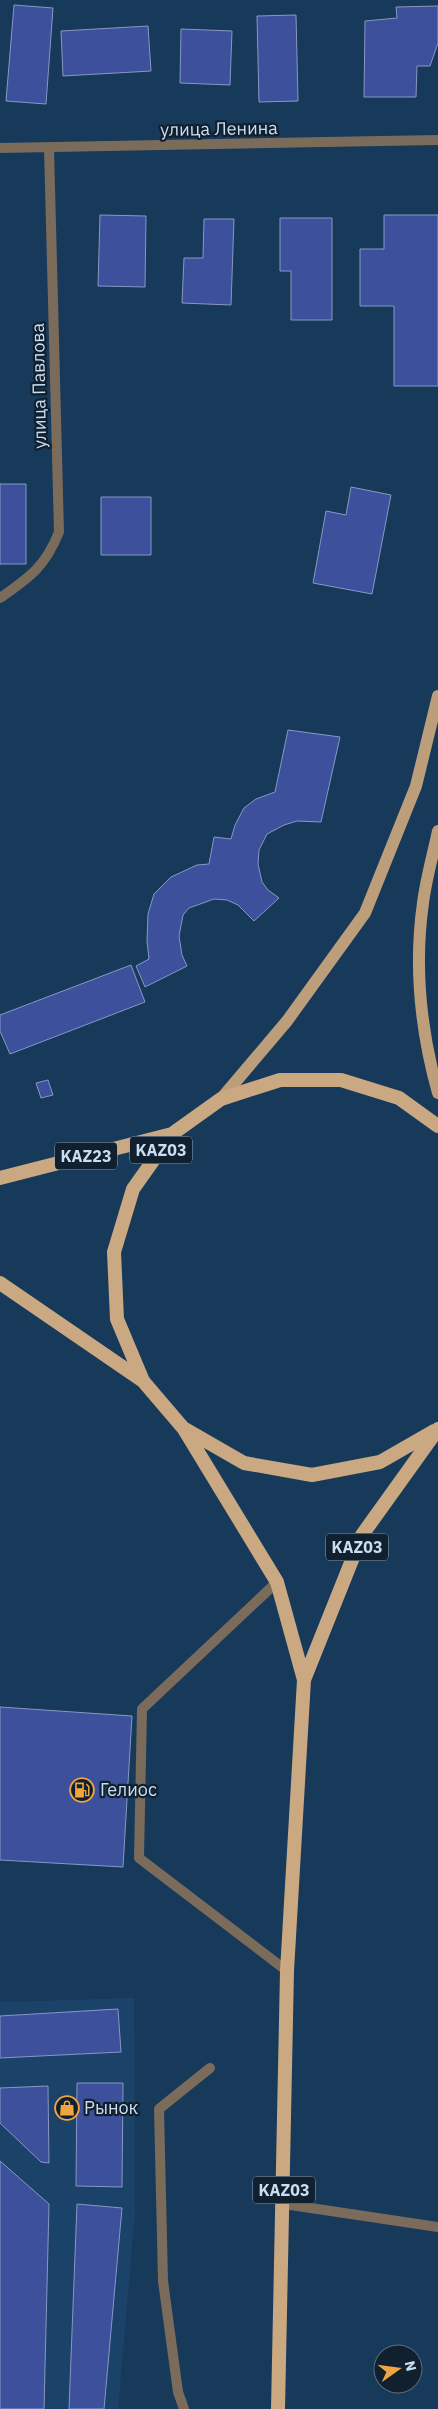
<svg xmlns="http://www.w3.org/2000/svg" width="438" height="2409" font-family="'IBM Plex Sans',sans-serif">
<rect width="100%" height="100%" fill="#17395a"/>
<path fill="#1b4269" d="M134 1998 135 2213 118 2409H0V2002Z"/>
<path fill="#3c509c" stroke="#8898c5" d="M14 5 53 8 46 104 6 101Z
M438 6V43L430 66H417L416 97H364L365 21 397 18 396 7Z
M296 15 298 101 259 102 257 16Z
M148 26 151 71 63 76 61 31Z
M181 29 232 31 230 85 180 83Z
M100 215 146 216 145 287 98 286Z
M384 215H438V386H394V306H360V249H384Z
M280 218H332V320H291V271H280Z
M204 219H234L231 305 182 303 184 258H203Z
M0 484H26V564H0Z
M351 487 391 495 372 594 313 583 326 511 346 515Z
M101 497H151V555H101Z
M288 730 340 737 321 822 297 821 284 825 267 834 259 850 258 864 262 882 268 890 279 898 254 921 238 905 227 900 214 899 189 908 183 915 179 936 182 955 187 966 145 987 136 966 149 959 147 941 148 914 154 894 171 877 197 865 209 864 214 837 231 839 235 825 244 808 256 799 275 792Z
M131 965 145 1002 10 1054 0 1031V1015Z
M48 1080 53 1095 41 1098 36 1083Z
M0 1707 132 1716 123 1867 0 1860Z
M118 2009 121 2052 0 2058V2016Z
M77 2083H123L122 2187 76 2186Z
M48 2086 49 2163 41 2162 0 2123V2088Z
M0 2161 49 2204 44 2409H0Z
M77 2204 122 2208 104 2409H69Z"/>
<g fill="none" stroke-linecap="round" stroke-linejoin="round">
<path stroke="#7a6b5b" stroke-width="10" d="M277 1582 142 1709 139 1858 287 1971
M184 2409 178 2392 163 2281 159 2109 210 2068"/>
<path stroke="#7a6b5b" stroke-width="10" d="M0 148 438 140
M0 598C30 577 45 567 59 532L49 148
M284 2204 438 2227"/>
<path stroke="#bc9e7b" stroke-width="12" d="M438 831C433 855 426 879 423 903 414 966 421 1032 438 1093
M221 1099 287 1021 365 913 416 786 438 696"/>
<path stroke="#c9a882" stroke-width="14" d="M0 1178 172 1134
M0 1283 143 1381
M185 1429 244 1463 312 1475 380 1462 434 1431
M304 1680 277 1582 184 1429 143 1381 117 1319 114 1252 133 1189 172 1134 221 1099 280 1080H341L399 1098 438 1126
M278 2409 287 1971 304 1680 362 1535 438 1429"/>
</g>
<defs>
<g id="fuel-ring" transform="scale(1.25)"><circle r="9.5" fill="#11202f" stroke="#f1a540" stroke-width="1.5"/><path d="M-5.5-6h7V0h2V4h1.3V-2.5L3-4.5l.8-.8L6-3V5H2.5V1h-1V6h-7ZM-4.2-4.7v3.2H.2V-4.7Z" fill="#f1a540"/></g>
<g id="shop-ring" transform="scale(1.25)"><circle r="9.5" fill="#11202f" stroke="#f1a540" stroke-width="1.5"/><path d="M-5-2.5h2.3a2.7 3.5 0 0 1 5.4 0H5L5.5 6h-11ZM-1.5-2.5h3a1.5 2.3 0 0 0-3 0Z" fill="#f1a540"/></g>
</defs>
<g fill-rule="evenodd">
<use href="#fuel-ring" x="82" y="1790"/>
<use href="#shop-ring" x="67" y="2108"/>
</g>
<g text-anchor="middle" stroke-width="4.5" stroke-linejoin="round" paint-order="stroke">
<g fill="#11202f" stroke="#92a5b8" stroke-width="1">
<rect x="130" y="1136.5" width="62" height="27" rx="4"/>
<rect x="55" y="1142.5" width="62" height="27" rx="4"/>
<rect x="326" y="1533.5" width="62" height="27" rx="4"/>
<rect x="253" y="2176.5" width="62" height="27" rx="4"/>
</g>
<g font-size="16" font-weight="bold" fill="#cadef2">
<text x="161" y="1156">KАZ03</text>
<text x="86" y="1162">KAZ23</text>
<text x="357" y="1553">KАZ03</text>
<text x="284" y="2196">KАZ03</text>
</g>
<g font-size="18" fill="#cadef2" stroke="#11202f">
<text transform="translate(219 129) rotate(-1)" y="6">улица Ленина</text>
<text transform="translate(39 386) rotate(-91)" y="6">улица Павлова</text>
</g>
<g font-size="18" fill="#cadef2" stroke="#11202f" text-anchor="start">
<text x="100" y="1796">Гелиос</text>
<text x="84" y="2114">Рынок</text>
</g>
</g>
<g transform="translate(398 2369) rotate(76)"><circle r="24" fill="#11202f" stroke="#5b6c7d"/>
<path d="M0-4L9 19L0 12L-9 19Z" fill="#f1a540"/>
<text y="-8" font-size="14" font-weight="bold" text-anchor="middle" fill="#cadef2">N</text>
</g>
</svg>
